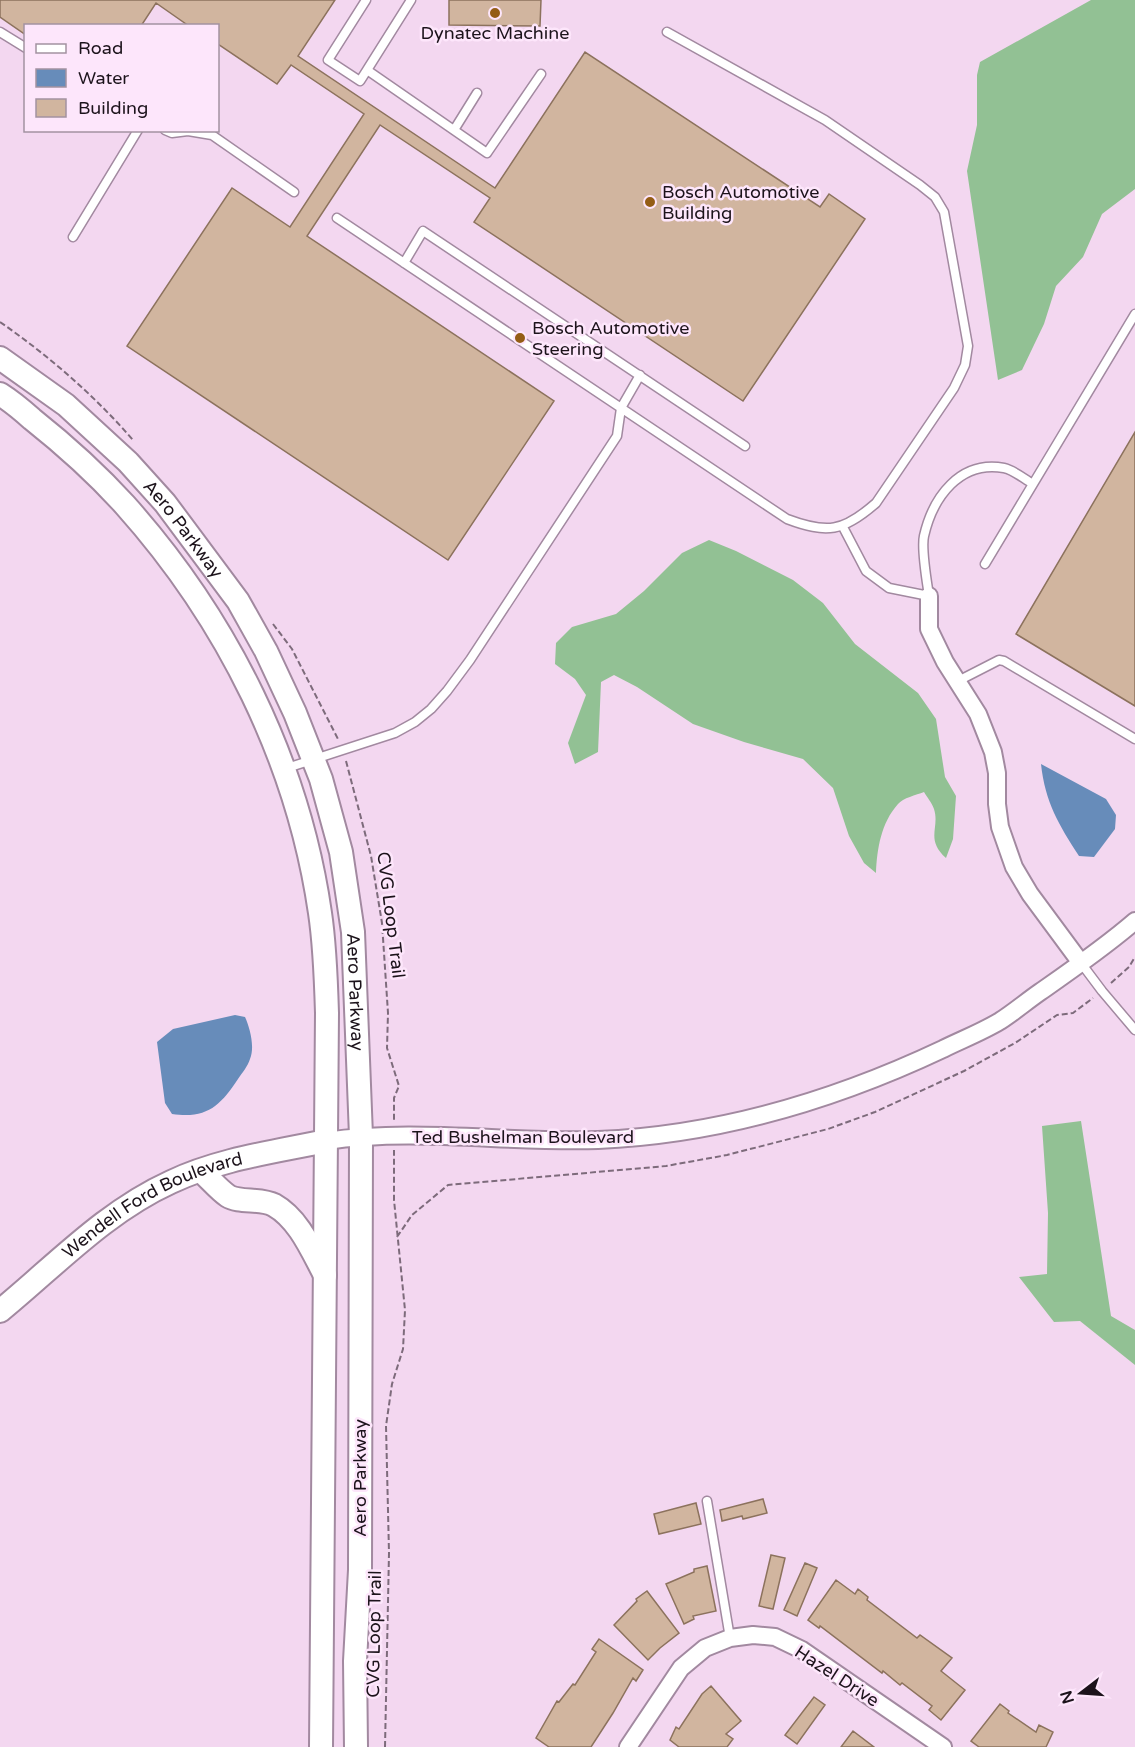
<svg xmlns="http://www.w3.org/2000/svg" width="1135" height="1747" font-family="'Varela Round',sans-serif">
<rect width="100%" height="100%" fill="#f3d7f0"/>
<path fill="#92c194" d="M1091 0H1135V189L1102 214 1083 257 1056 286 1044 324 1022 370 998 380 967 171 977 125V75L980 62Z
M709 540 736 551 793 580 823 603 855 644 918 693 936 719 945 777 956 796 953 839 946 858C925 839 940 828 934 809 932 803 927 797 924 792 916 795 903 798 898 804 881 823 877 849 876 873L864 863 849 836 833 788 803 759 744 742 693 724 637 687 614 675 601 682 598 752 575 764 568 743 586 695 575 679 555 664 556 643 572 627 616 614 644 591 682 553Z
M1081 1121 1111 1316 1135 1330V1365L1080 1321 1054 1322 1019 1277 1047 1274 1048 1213 1042 1126Z"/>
<path fill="#678cba" d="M1041 764 1106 799 1116 815 1115 829 1094 857 1079 856C1059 825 1045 802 1041 764Z
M235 1015 245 1017C250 1028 255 1047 250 1059 248 1066 242 1073 238 1079 220 1106 207 1119 172 1114L165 1103 157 1042 173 1029Z"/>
<path fill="#d1b59f" stroke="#8c725d" stroke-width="1.5" d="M0 0H335L298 56 495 188 585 52 820 207 829 194 865 219 743 401 474 222 490 198 380 125 307 236 554 401 448 560 127 346 232 188 290 227 364 114 291 65 277 84 218 44V26H189L156 3 141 26H26V35L0 17Z
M449 0H541L540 26 449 25Z
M1135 432V706L1016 634Z
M763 1499 767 1513 743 1519 742 1516 722 1521 720 1510Z
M696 1503 701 1524 659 1534 654 1514Z
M771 1555 785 1558 773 1609 759 1606Z
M805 1563 817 1568 797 1616 784 1610Z
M707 1566 716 1611 693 1616 694 1619 684 1624 666 1584 694 1572V1569Z
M836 1580 855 1594 858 1589 868 1597 867 1600 917 1638 920 1635 952 1658 941 1671 965 1690 941 1720 929 1710 932 1706 902 1683 900 1685 883 1671 882 1673 820 1626 819 1628 808 1620Z
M647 1591 679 1633 660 1648 648 1660 614 1625 637 1601 636 1599Z
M599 1639 643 1670 636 1681 633 1678 613 1713 591 1747H549L536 1738 557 1701 559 1702 573 1684 575 1685 596 1652 592 1649Z
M711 1686 741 1721 726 1734 733 1739 727 1747H679L670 1740 676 1727 679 1729 702 1694Z
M814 1697 825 1705 797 1744 785 1735Z
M1000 1704 1009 1711 1008 1713 1036 1732 1039 1725 1053 1732 1046 1747H979L971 1741Z
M853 1731 874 1747H841Z"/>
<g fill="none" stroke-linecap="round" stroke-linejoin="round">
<g stroke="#a289a0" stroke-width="11">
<path id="lane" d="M366 0 328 60 360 81 367 70
M411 0 367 70 487 153 541 74
M0 32 26 48
M165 130 172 133 188 131 212 135 294 192
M454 130 477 93
M337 218 787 519C827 534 843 532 876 503L954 388 965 365 968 346 944 212 935 197 920 185 825 120 667 32
M73 237 138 130
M404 263 423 231 745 446
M843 527 866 571 889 588 929 596C927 582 921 549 924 536 933 497 960 460 1004 468 1014 470 1024 479 1033 484
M985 564 1135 314
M958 681 999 660 1004 661 1135 739
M284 769 395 733 415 722 431 709 447 691 470 660 617 436 621 408 640 375
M1081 963 1102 991 1135 1030
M707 1501 730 1638"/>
</g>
<g stroke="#a289a0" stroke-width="20">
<path id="street" d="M929 596V629L945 662 978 714 993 752 997 773V804L1000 827 1014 867 1030 894 1081 963
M326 1141C416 1128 507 1143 598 1140 717 1135 835 1100 943 1049 961 1040 982 1032 1000 1021 1014 1012 1027 1001 1040 992 1073 969 1105 947 1135 921
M628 1747 681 1668 705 1648 730 1638 753 1635 775 1637 802 1650 943 1747"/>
</g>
<g stroke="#a289a0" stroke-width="26">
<g id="secondary">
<path id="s1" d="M0 358 66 405 128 462 165 503 238 601 266 651 295 713 321 779 341 852 353 932 361 1136 360 1570 355 1661 356 1747"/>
<path d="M0 394C11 401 22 410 32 419 66 446 96 473 125 505 227 619 298 761 320 913 325 946 326 979 327 1013L321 1747"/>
<path d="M201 1171C210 1179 219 1190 228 1196 239 1203 261 1198 274 1205 299 1219 312 1251 325 1275"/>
<path id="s2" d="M0 1311C55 1266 105 1212 171 1182 219 1159 274 1152 326 1141"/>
</g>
</g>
<path stroke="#7d6b7b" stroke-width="2" stroke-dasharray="6 3" stroke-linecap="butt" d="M0 322C49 356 94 395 133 440
M273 624 292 649 339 741
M346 761 371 856 382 923 388 1013 387 1048 399 1086 394 1098V1120
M1111 983 1129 967 1135 957
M397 1237 412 1215 448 1185 666 1166 727 1155 828 1129 875 1112 964 1071 1015 1043 1057 1015 1073 1013 1093 998
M385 1747 389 1553 386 1426 392 1384 403 1349 405 1310 394 1200V1150"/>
<use href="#lane" stroke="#fff" stroke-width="8"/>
<use href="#street" stroke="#fff" stroke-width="16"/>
<use href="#secondary" stroke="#fff" stroke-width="22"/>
</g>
<g fill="#945d15" stroke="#fde6fb" stroke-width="2">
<circle cx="495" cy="13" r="6"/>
<circle cx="650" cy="202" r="6"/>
<circle cx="520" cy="338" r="6"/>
</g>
<g text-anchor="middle" stroke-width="5" stroke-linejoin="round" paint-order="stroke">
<g font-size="18" fill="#1c131b" stroke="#fde6fb" text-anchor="start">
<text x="495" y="39" text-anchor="middle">Dynatec Machine</text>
<text x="662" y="198">Bosch Automotive<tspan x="662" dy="21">Building</tspan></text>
<text x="532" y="334">Bosch Automotive<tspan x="532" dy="21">Steering</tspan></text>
</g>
<g font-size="18" fill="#1c131b" stroke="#fde6fb">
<text dy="6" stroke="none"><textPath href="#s1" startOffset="252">Aero Parkway</textPath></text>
<text transform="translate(391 915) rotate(83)" y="6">CVG Loop Trail</text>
<text dy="6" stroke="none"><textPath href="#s1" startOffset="756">Aero Parkway</textPath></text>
<text x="523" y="1143">Ted Bushelman Boulevard</text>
<text dy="6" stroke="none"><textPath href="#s2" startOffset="188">Wendell Ford Boulevard</textPath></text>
<text transform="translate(360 1478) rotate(-90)" y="6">Aero Parkway</text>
<text transform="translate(374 1634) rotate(-89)" y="6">CVG Loop Trail</text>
<text transform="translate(837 1676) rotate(33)" y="6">Hazel Drive</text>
</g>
</g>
<rect x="24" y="24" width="195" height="108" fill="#fde6fb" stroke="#a392a1" stroke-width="1.5"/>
<rect x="36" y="44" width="30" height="9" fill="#ffffff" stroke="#a392a1" stroke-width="1.5"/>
<text x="78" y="54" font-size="18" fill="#1c131b">Road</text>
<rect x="36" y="69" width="30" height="18" fill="#678cba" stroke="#a392a1" stroke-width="1.5"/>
<text x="78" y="84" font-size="18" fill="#1c131b">Water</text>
<rect x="36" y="99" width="30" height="18" fill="#d1b59f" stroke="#a392a1" stroke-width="1.5"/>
<text x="78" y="114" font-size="18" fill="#1c131b">Building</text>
<g transform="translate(1081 1693) rotate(253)" stroke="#fde6fb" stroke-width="4.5" paint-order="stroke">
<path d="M0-4.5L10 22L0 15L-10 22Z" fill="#1c131b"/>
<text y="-9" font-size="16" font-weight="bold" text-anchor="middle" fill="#1c131b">N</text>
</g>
</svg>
